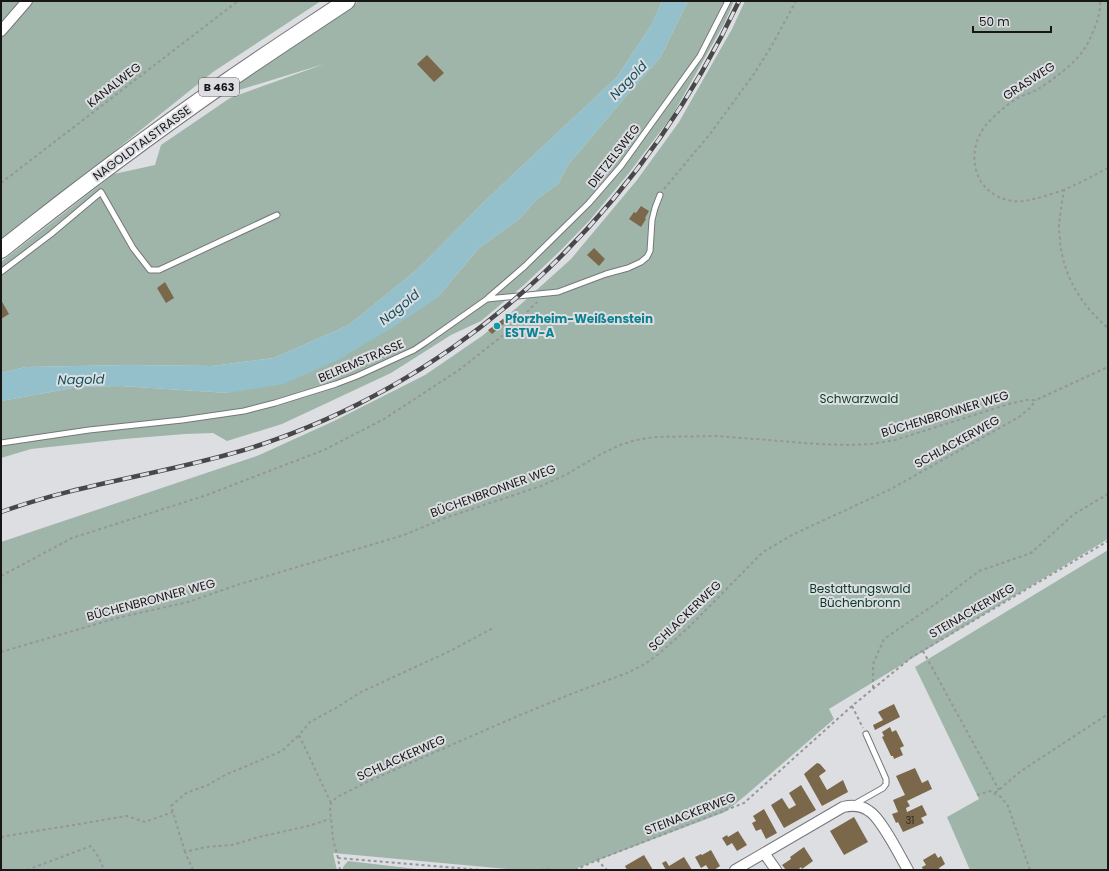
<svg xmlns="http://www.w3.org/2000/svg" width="1109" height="871" font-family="Poppins,sans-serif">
<rect width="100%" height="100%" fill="#dddee2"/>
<path fill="#9fb5a9" d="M1 1H321L213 72 1 242Z
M359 1H662L652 24 617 77 487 199 419 268 349 325 274 358 212 366 129 365 26 367 1 373V262L114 174 155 165 161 145 230 98 324 64 236 91 235 85 290 49Z
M688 1H734L725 22 672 116 629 173 590 220 559 252 524 285 481 321 451 335 391 373 282 424 227 441 213 433 185 434 124 439 31 449 1 458V401L78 387 121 386 228 393 437 298 479 248 519 219 537 199 558 184 568 165 627 95 660 58Z
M745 1H1108V539L829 709 834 719 745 796 725 812 572 870H518L333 853 337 870H1V542L257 456 334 421 425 375 482 336 521 304 571 259 637 180 679 122 732 29Z
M1108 550V870H970L947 817 979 799 915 667Z
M348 861 425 870H343V867Z"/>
<path fill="#93c0cb" d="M662 1H688L660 58 627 95 568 165 558 184 537 199 519 219 479 248 437 298 395 326 340 359 284 384 228 393 121 386 78 387 1 401V373L26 367 129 365 212 366 274 358 349 325 419 268 487 199 617 77 652 24Z"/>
<path fill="#7b674a" d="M427 55 444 73 434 82 417 64Z
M641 206 649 211 645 218 646 219 641 227 629 219 634 212 636 213Z
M594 248 605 259 599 266 587 255Z
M165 282 174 298 166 303 157 288Z
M1 300 9 314 1 319Z
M503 319 506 322 492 334 488 330Z
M894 704 900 717 875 730 873 725 883 720 878 712Z
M890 727 892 732 896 730 904 746 900 748 903 755 894 759 893 756H891L882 737 884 736 882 732Z
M817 763 820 764 826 771 819 776 827 790 843 780 848 792 822 806 804 774Z
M915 768 922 783 928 780 932 789 907 801 910 806 906 808 907 812 922 805 927 815 921 818 924 823 903 832 898 822 896 823 892 814 898 812 893 800 905 795 896 776Z
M801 785 816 810 784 828 771 805 782 798 789 809 796 805 789 793Z
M764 809 777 833 766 839 761 829 756 831 752 823 756 821 753 816Z
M854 817 868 842 844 855 830 831Z
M738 831 747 845 737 851 732 843 727 846 722 838 727 835 728 837Z
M804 847 813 861 802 869 801 867 798 870H786L782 865 791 859 790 857Z
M711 850 720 866 714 870H709L706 865 701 868 695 857 701 854 702 855Z
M935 853 938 858 941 856 945 864 939 868 940 870H923L922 867 926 865 923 860Z
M644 855 653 870H627L625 866Z
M684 857 692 870H666L662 863 666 861 669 866Z"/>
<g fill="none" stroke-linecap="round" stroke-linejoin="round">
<g stroke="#76777a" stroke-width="7">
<path id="service" d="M1 272 51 234 101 192 133 248 150 270H159L277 215
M488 298 525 266 589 203 621 166 700 56 728 1
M1 443 89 430 182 420 244 411 275 403 336 384 357 376 414 350 426 342 487 299 558 292 606 274 628 268 641 262 647 257 650 251 652 220 655 208 660 195
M853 805 883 788 886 784V779L866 734"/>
</g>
<g stroke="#76777a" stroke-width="12">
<path id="minor" d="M1 31 27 1
M764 853 776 870
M735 870 843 807C852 805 861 805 869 811 881 818 900 856 908 870"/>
</g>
<g stroke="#76777a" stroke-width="18">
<path id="primary" d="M1 250C75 191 151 134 229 80 268 53 308 27 347 1"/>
</g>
<path stroke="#969699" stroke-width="2" stroke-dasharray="3 3" stroke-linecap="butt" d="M1108 168 1083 181 1064 190C1062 202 1060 214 1059 226 1059 231 1060 237 1060 242 1064 277 1081 305 1108 328
M1 183 238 1
M664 189 710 134 754 74 771 47 796 1
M1064 190C1050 194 1028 203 1014 201 975 197 963 154 986 125 994 116 1005 106 1016 99 1023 95 1031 93 1038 89 1051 81 1074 64 1082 52 1088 45 1091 36 1095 27 1098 19 1101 10 1100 1
M1 576 72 538 204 496 324 450 384 419 459 370 506 333 537 302
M923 651 999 790
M1 652 117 618 188 602 237 585 404 535 445 518 541 486 567 474 603 453 620 445 636 440 655 437 717 436 818 444 849 445 872 444 895 440 1009 404 1026 400H1036L1108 367
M873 688V664L884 639 941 600 979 571 1031 553 1074 514 1108 494
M852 706 863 728
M995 793 1021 771 1108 714
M977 795 990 791 1001 797 1008 806 1030 870
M331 803 299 735 310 722 336 708 361 692 450 651 495 627
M1 837 127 816 145 822 173 812
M185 852 171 806 186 793 208 785 225 775 282 751 299 735
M338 858 333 839 330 808 331 803 337 797 367 782 506 721 571 694 627 673 645 664 660 653 688 628 763 552 792 535 891 489 1019 417 1030 408 1036 400
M597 860 607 870
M27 870 91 846 99 858 104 870
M193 870 185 852 206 847 232 845 259 837 308 826 330 819
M340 870 338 858 480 870
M541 870 547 869 550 870
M575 870 597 860 744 803 852 706 912 657 1108 541"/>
<use href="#service" stroke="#fff" stroke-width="5"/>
<use href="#minor" stroke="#fff" stroke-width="10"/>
<use href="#primary" stroke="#fff" stroke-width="16"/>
<g stroke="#48484a" stroke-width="4.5">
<path id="rail" d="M1 512C84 482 173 473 257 446 475 374 642 206 739 1"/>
</g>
<use href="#rail" stroke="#dddee2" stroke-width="3" stroke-dasharray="9" stroke-linecap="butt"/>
</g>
<circle fill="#0f9aa8" stroke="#dddee2" stroke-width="1.5" cx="497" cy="326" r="4"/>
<g text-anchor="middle" stroke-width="4" stroke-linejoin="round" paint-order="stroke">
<g font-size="10" fill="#302b24">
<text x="910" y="824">31</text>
</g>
<rect fill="#dddee2" stroke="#525355" stroke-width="1" x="199" y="78" width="40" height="18" rx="3"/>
<g font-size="11" font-weight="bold" fill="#171718">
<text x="219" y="91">B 463</text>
</g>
<g font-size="12" fill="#171718" stroke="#dddee2">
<text transform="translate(1029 81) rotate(-33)" y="4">GRASWEG</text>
<text transform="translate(114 85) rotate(-38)" y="4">KANALWEG</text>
<text transform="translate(142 143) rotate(-36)" y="4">NAGOLDTALSTRASSE</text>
<text transform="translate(614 156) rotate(-52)" y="4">DIETZELSWEG</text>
<text transform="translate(361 361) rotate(-23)" y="4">BELREMSTRASSE</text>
<text transform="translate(945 414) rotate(-17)" y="4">BÜCHENBRONNER WEG</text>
<text transform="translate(957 442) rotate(-29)" y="4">SCHLACKERWEG</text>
<text transform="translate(493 491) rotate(-20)" y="4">BÜCHENBRONNER WEG</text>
<text transform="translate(151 600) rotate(-15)" y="4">BÜCHENBRONNER WEG</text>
<text transform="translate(972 611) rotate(-30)" y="4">STEINACKERWEG</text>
<text transform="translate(685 616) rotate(-44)" y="4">SCHLACKERWEG</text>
<text transform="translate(401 758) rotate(-24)" y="4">SCHLACKERWEG</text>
<text transform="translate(690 814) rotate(-21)" y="4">STEINACKERWEG</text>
</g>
<g font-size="12" font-weight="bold" fill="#0d838f" stroke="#dddee2" text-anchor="start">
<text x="505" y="323">Pforzheim-Weißenstein<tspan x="505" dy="14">ESTW-A</tspan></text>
</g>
<g font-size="12" fill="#073b27" stroke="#dddee2">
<text x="859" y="403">Schwarzwald</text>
<text x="860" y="593">Bestattungswald<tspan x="860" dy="14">Büchenbronn</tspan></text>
</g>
<g font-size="13" font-style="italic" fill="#12515e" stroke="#dddee2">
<text transform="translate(628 80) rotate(-46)" y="5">Nagold</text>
<text transform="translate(399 307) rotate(-39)" y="5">Nagold</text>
<text transform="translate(81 379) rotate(-1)" y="5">Nagold</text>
</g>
</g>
<rect width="1109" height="871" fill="none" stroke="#171718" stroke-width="4"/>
<path d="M973 26v6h78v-6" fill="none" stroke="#171718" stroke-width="2"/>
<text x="979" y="26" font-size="12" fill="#171718" stroke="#dddee2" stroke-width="3" paint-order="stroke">50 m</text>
</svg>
